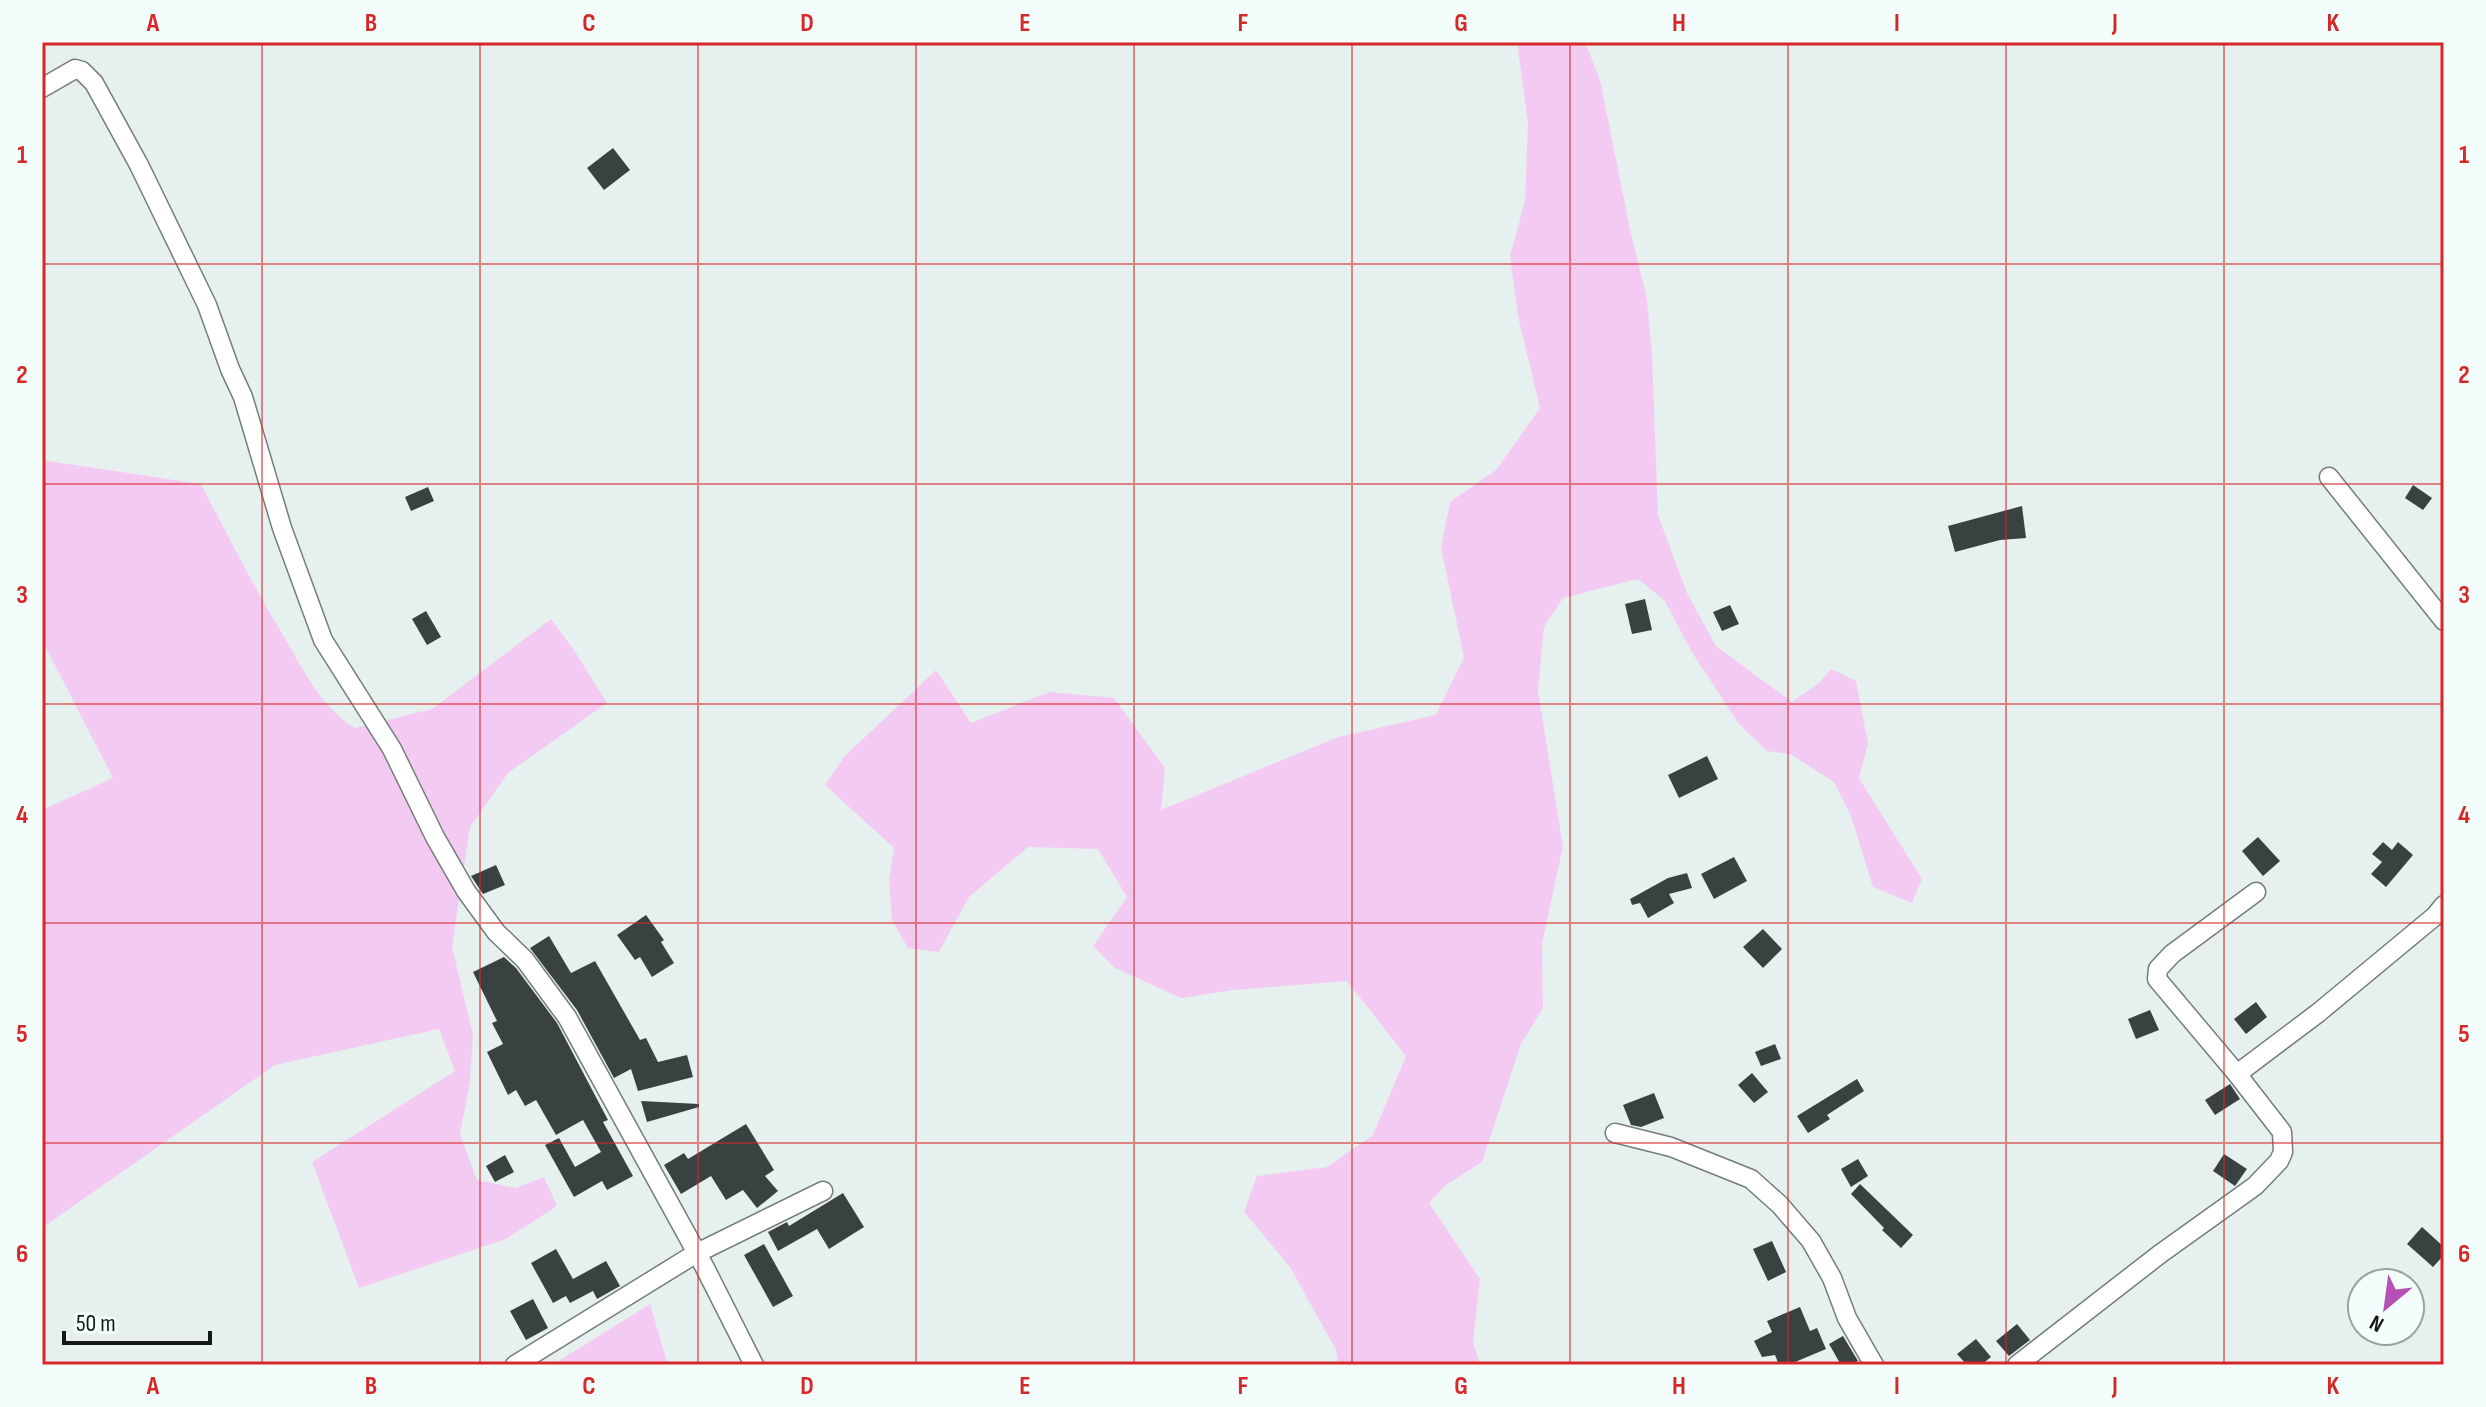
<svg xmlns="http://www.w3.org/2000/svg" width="2486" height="1407" font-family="'Sofia Sans Condensed',sans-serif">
<rect width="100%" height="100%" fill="#e6f1ef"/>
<path fill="#f3cbf2" d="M1517 42H1585L1600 80 1630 229 1647 300 1652 354 1658 515 1687 593 1716 646 1792 702 1819 683 1831 669 1856 681 1868 744 1859 778 1922 879 1912 903 1873 887 1851 816 1834 782 1790 754 1767 751 1739 724 1693 654 1664 600 1638 579 1563 598 1544 627 1538 691 1563 846 1542 944 1543 1008 1521 1044 1482 1162 1446 1185 1429 1203 1480 1279 1473 1342 1480 1365H1338L1336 1350 1290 1267 1244 1212 1257 1176 1327 1167 1373 1135 1406 1056 1347 981 1234 990 1181 998 1115 968 1093 946 1127 897 1098 849 1028 847 969 897 939 952 908 948 892 920 889 880 894 848 825 785 845 756 936 670 971 723 1050 692 1114 698 1165 768 1161 810 1338 737 1436 715 1464 657 1441 548 1450 502 1496 470 1540 408 1518 316 1510 256 1525 201 1528 123Z
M42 460 201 484C228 536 254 587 284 637 303 669 321 708 355 728L432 709 551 619 576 653 607 703 508 773 470 827 452 947 473 1035 470 1081 460 1134 477 1180 516 1188 544 1177 557 1206 506 1239 359 1288 312 1162 455 1071 439 1029 275 1065 42 1228V810L113 778 42 640Z
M650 1304 668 1365H552Z"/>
<path fill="#394240" d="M613 148 630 170 604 190 587 168Z
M2413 485 2432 498 2423 510 2405 498Z
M428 487 434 501 411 511 405 497Z
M2022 506 2026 538 2000 540 1955 552 1948 526Z
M1645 599 1652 630 1632 634 1625 604Z
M1730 605 1739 624 1722 631 1713 612Z
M426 611 441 637 427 645 412 619Z
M1707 756 1718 779 1679 798 1668 775Z
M2258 837 2280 861 2263 876 2242 851Z
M2383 842 2392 850 2398 842 2413 855 2386 887 2371 874 2382 862 2372 854Z
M1734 857 1747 881 1714 899 1701 874Z
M496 865 505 885 483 894 471 876Z
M1687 873 1692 888 1669 894 1674 903 1648 918 1640 903 1632 905 1630 899 1668 878Z
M646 915 664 940 661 942 674 963 652 977 640 957 635 960 617 935Z
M1763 929 1782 949 1763 968 1743 947Z
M549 936 571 973 595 961 640 1040 646 1038 658 1062 687 1055 693 1077 638 1091 631 1069 614 1078 577 1010 530 948Z
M504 957 516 968 557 1023 608 1120 603 1122 633 1176 607 1190 602 1181 574 1197 545 1145 559 1138 575 1167 601 1152 583 1120 556 1135 536 1100 525 1106 516 1090 508 1095 487 1052 503 1044 492 1023 497 1021 473 972Z
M2256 1002 2267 1017 2246 1034 2234 1019Z
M2150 1010 2159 1030 2136 1039 2128 1019Z
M1775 1044 1781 1059 1761 1066 1755 1052Z
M1752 1073 1768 1092 1754 1103 1738 1085Z
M1857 1079 1864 1091 1827 1115 1830 1119 1808 1133 1797 1116Z
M2230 1084 2240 1099 2215 1115 2205 1100Z
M1654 1093 1664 1118 1641 1127 1631 1125 1623 1105Z
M641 1101 699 1104V1107L647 1122Z
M746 1124 774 1170 765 1176 778 1191 757 1208 743 1190 726 1200 711 1176 681 1194 664 1165 684 1153 688 1159Z
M2224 1154 2247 1169 2235 1186 2213 1171Z
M505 1155 514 1172 495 1182 486 1166Z
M1858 1159 1868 1176 1851 1187 1841 1169Z
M1860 1184 1913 1235 1901 1248 1882 1230 1884 1228 1851 1194Z
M843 1193 864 1227 829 1249 817 1229 778 1251 768 1232 787 1222 789 1226Z
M2422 1227 2444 1247V1255L2433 1267 2407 1244Z
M1772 1241 1786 1272 1768 1281 1753 1249Z
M764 1244 793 1296 773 1307 744 1255Z
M556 1249 573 1279 606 1261 620 1286 597 1299 593 1291 570 1303 566 1296 553 1303 531 1263Z
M533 1299 548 1328 526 1340 510 1311Z
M1800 1307 1810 1331 1817 1328 1826 1349 1788 1365H1779L1775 1355 1762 1357 1754 1341 1772 1332 1767 1321Z
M2017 1324 2030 1340 2009 1356 1996 1341Z
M1843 1336 1858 1361 1850 1365H1841L1829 1344Z
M1976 1339 1991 1357 1981 1365H1967L1957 1354Z"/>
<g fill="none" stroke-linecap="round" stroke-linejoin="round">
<g stroke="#737e7c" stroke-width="21">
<path id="street" d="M42 88 75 69 82 71 94 83 139 165 207 305 230 369 243 397 282 528 323 640 392 749 435 837 466 891 496 932 525 960 567 1017 704 1266 754 1365
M2329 477 2444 621
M2237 1074 2318 1013 2435 916 2444 905
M1615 1133 1671 1147 1751 1179 1780 1205 1811 1241 1832 1278 1847 1318 1874 1365
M515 1365 695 1254 823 1191
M2017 1365 2160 1254 2255 1186 2279 1161 2283 1152 2282 1132 2237 1074 2157 979 2158 969 2172 954 2256 892"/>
</g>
<use href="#street" stroke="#fff" stroke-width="18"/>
</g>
<path fill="none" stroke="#d62828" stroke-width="2" stroke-opacity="0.55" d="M262 42V1365M480 42V1365M698 42V1365M916 42V1365M1134 42V1365M1352 42V1365M1570 42V1365M1788 42V1365M2006 42V1365M2224 42V1365M42 264H2444M42 484H2444M42 704H2444M42 923H2444M42 1143H2444"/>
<rect width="2486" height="1407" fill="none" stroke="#f3fefc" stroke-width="88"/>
<g transform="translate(2386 1307) rotate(209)"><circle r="38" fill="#f3fefc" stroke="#9aa2a0" stroke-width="2"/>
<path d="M0-6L14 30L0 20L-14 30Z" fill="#b450b6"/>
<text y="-12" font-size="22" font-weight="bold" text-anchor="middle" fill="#141817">N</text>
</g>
<path d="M64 1331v12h146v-12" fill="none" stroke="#141817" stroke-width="4"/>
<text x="76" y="1331" font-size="24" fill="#141817" stroke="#f3fefc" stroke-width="6" paint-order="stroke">50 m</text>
<rect x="44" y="44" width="2398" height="1319" fill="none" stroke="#d62828" stroke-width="3"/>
<g font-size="26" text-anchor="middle" font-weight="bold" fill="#d62828">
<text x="153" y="31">A</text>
<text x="371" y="31">B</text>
<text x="589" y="31">C</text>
<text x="807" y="31">D</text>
<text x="1025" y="31">E</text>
<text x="1243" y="31">F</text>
<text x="1461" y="31">G</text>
<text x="1679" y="31">H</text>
<text x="1897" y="31">I</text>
<text x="2115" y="31">J</text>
<text x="2333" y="31">K</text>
<text x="22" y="163">1</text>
<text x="2464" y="163">1</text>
<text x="22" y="383">2</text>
<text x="2464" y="383">2</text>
<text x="22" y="603">3</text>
<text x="2464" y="603">3</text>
<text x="22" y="823">4</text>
<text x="2464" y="823">4</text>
<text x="22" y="1042">5</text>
<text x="2464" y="1042">5</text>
<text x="22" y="1262">6</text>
<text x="2464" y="1262">6</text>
<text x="153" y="1394">A</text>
<text x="371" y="1394">B</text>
<text x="589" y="1394">C</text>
<text x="807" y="1394">D</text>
<text x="1025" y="1394">E</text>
<text x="1243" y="1394">F</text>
<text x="1461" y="1394">G</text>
<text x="1679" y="1394">H</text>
<text x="1897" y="1394">I</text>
<text x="2115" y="1394">J</text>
<text x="2333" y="1394">K</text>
</g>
</svg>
